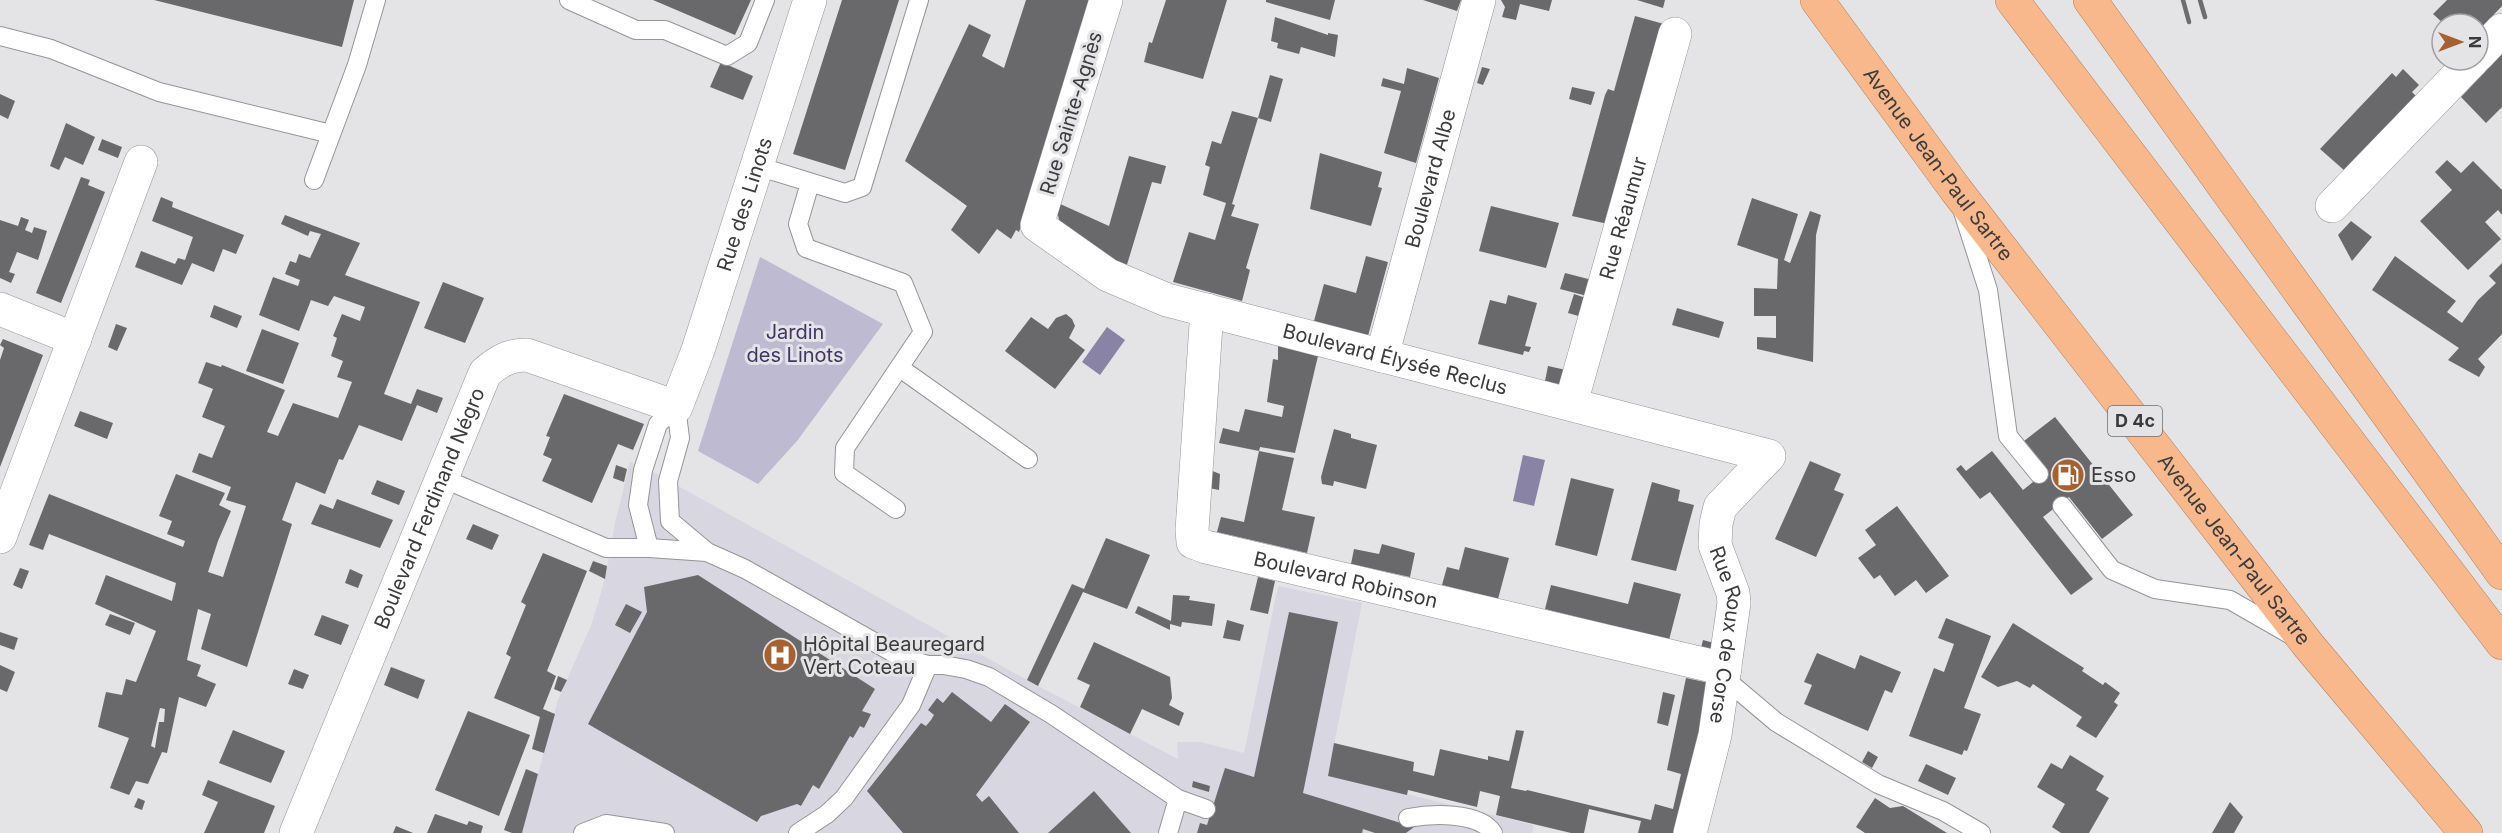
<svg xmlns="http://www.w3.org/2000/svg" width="2502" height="833" font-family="Inter,sans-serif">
<rect width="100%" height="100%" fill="#e4e3e6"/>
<path fill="#d8d7e1" d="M630 462 653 472 1038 686 1178 759 1177 742H1200L1244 753 1278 586 1362 603 1328 775 1534 825 1532 833H522L558 700 592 623 605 579 615 523Z"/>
<path fill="#bdbad1" d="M760 257 883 324 797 441 758 484 698 451Z"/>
<path fill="#8984a6" d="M1107 327 1125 340 1100 375 1082 362Z
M1523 455 1545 460 1534 506 1513 501Z"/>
<path fill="#69696c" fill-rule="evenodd" d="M154 0H354L342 47Z
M653 0H751L735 35Z
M842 0H899L845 170 793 154Z
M1026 0H1092L1019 232 1016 230 1011 239 997 229 979 254 951 230 967 206 905 161 969 24 991 35 982 56 1004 68Z
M1166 0H1227L1203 79 1144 62 1149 42 1152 43Z
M1266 0H1335L1330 20 1266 2Z
M1423 0H1461L1457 11Z
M1501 0H1552L1549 11 1520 4 1516 20 1502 17 1505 7Z
M1637 0H1665L1663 8Z
M2447 0H2502V6L2478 31V24H2444L2433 14Z
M1635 16 1664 24 1608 224 1572 216 1605 95 1608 89 1614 91Z
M1275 17 1328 35V33L1338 35 1335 57 1301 47 1299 54 1277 48 1278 43 1271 41Z
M2502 54V107L2486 123 2461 97Z
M721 62 753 76 743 100 710 87Z
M1482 67 1490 69 1483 85 1477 83Z
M1407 68 1439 78 1416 163 1384 153 1401 91 1381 86 1383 78 1404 84Z
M2403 69 2419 85 2412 92 2416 96 2345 171 2320 149 2392 73 2396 77Z
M1270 75 1283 79 1271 122 1258 118Z
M1572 87 1595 92 1591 105 1569 99Z
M0 94 15 101 8 119 0 115Z
M1232 111 1258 118 1232 204 1235 205 1231 216 1259 224 1246 268 1250 270 1242 301 1173 282 1189 232 1215 240 1226 203 1203 195 1210 167 1205 165 1212 141 1221 144Z
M66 123 95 137 83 165 65 157 59 170 50 166Z
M102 139 122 147 118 158 98 150Z
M1320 153 1382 172 1378 187 1382 188 1371 226 1310 209Z
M1129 156 1166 166 1161 184 1152 182 1126 268 1061 226 1057 212 1058 203 1109 226Z
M2447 160 2461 173 2473 161 2502 190V215L2498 210 2485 222 2501 239 2468 270 2420 221 2452 190 2435 172Z
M81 177 90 180 88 185 105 192 61 303 36 293Z
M161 197 173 202 172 207 244 235 236 254 223 249 214 272 192 263 182 285 135 267 141 251 175 264 178 258 185 260 193 237 152 221Z
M1752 198 1798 214 1784 260 1790 263 1810 211 1821 215 1816 235 1813 362 1757 349V337L1776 338V316H1754V288L1777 289 1778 259 1737 245Z
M1491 206 1559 223 1546 268 1479 251Z
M285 215 360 243 345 275 420 302 384 394 411 404 417 389 443 398 437 413 417 405 402 441 359 425 343 460 339 459 325 494 296 482 282 520 292 524 247 667 201 649 211 614 198 609 187 660 201 665 197 676 216 684 206 707 179 697 167 753 162 752 148 784 136 781 129 795 110 788 129 738 98 727 106 692 122 695 126 679 136 682 156 631 95 604 106 575 172 601 176 583 49 534 43 550 29 545 49 494 183 547 185 541 167 534 172 521 159 516 176 474 225 493 219 505 231 511 218 541 208 572 223 577 246 506 226 500 231 487 192 472 199 453 212 458 225 426 202 417 213 389 198 383 206 362 221 367 222 365 285 390 267 432 278 436 293 403 338 418 352 382 337 377 343 361 331 356 337 338 333 336 342 314 360 321 365 307 334 296 328 306 311 300 299 331 259 315 273 277 298 286 300 280 285 274 290 261 296 263 299 254 310 258 321 234 310 231 308 236 281 224ZM160 708 165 709 164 722H159L155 748 151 746Z
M21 217 29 220 25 230 32 233 34 227 47 231 38 260 17 252 9 272 15 274 11 283 0 278V220L18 226Z
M2351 221 2372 237 2352 261 2338 235Z
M1366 256 1388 262 1368 336 1314 321 1324 284 1356 293Z
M2395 256 2456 301 2447 312 2462 323 2478 300 2496 283 2489 276 2502 263V334L2478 359 2485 367 2479 377 2448 360 2459 348 2372 290Z
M1565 273 1592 280 1587 296 1560 289Z
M443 282 484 298 465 343 424 328Z
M1574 294 1586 298 1582 317 1568 313Z
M1508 295 1537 303 1525 346 1531 347 1529 352 1524 351 1523 355 1478 344 1490 300 1506 304Z
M214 305 242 316 237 328 210 317Z
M1677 308 1724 322 1719 338 1672 325Z
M1066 314 1072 319 1075 326 1069 338 1085 350 1055 389 1005 351 1031 317 1048 329 1056 318Z
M116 324 127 328 117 351 108 347Z
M262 329 299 343 283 384 246 371Z
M3 339 43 355 0 467V360L4 348 0 345Z
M1278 346 1318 356 1295 453 1260 447 1259 451 1219 443 1223 428 1239 432 1245 409 1282 417 1284 406 1267 402 1273 359 1278 360Z
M1548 366 1566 370 1562 385 1545 381Z
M564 394 644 424 633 450 618 444 592 503 542 481 552 459 543 455 550 437 546 436Z
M80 411 113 423 107 439 74 426Z
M2055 417 2133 515 2102 539 2069 497 2043 517 2093 579 2071 595 1990 492 1980 499 1956 469 1961 465 1966 471 1992 451 2023 490 2048 470 2024 441Z
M1334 429 1351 434V438L1377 445 1366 489 1334 481 1333 486 1322 484 1321 477Z
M1259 451 1294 458 1282 510 1315 517 1307 553 1217 532 1221 517 1244 522Z
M1810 461 1841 474 1834 490 1844 494 1816 557 1775 539Z
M616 465 627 469 624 482 613 478Z
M1210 470 1220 474 1219 490 1209 488Z
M1571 478 1614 489 1597 556 1555 545Z
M377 480 405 491 399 505 371 494Z
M1652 482 1680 490 1678 501 1694 505 1676 571 1631 560Z
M337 499 393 520 380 548 311 524 320 504 333 509Z
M1897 506 1949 576 1926 593 1916 580 1895 596 1880 575 1874 579 1858 558 1876 545 1865 530Z
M473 524 499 535 492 550 466 539Z
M1106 538 1150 555 1127 609 1083 592 1038 686 1027 680 1072 584 1084 589Z
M1382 544 1415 553 1410 577 1351 564 1354 549 1379 554Z
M1465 547 1509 558 1498 599 1442 585 1447 567 1459 570Z
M543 553 587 571 547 671 556 676 543 709 555 714 544 753 532 749 540 717 494 698 511 657 506 654 526 605 521 602Z
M593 561 607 566 605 579 589 571Z
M20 568 29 571 22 589 13 585Z
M350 569 363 575 358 588 345 583Z
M698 575 875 689 862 711 871 714 864 728 860 726 853 738 850 736 819 789 813 785 801 806 797 804 761 816 757 822 588 724 647 612 644 587Z
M1258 577 1275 581 1268 614 1250 610Z
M1634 582 1681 594 1669 640 1545 609 1551 585 1628 604Z
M1173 595 1190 596 1189 600 1215 604 1212 626 1182 622 1181 627 1170 624V630L1135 613 1138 606 1171 621Z
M626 604 642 612 630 633 615 625Z
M1289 612 1338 622 1303 793 1414 827 1406 833H1375L1363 829 1362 833H1197L1200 823 1207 825 1225 768 1254 777Z
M110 614 135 623 130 635 105 625Z
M322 615 349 625 341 645 314 635Z
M1946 618 1991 636 1964 708 1981 714 1967 751 1964 750 1962 755 1909 736 1934 668 1944 672 1954 644 1938 638Z
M1227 620 1244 625 1240 641 1223 638Z
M2013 623 2084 668 2082 671 2103 685 2105 682 2120 693 2114 702 2118 705 2096 738 2076 726 2082 717 2033 684 2030 688 2017 681 1998 687 1981 677Z
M0 632 18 638 14 650 0 645Z
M1703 640 1718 644 1717 652 1701 648Z
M1094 642 1170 677 1172 698 1169 705 1184 713 1179 726 1142 709 1130 734 1080 707 1090 685 1077 679Z
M1817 653 1855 669 1860 655 1901 672 1892 693 1885 690 1868 731 1804 704 1812 685 1804 682Z
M0 665 15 672 7 692 0 689Z
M391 667 425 680 418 699 384 685Z
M294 669 309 675 303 689 288 684Z
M558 676 567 680 561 692 554 689Z
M1686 678 1714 684 1683 833H1638L1641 821 1589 809 1584 833H1571L1496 815 1500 796 1480 791 1477 807 1408 790 1407 795 1328 776 1334 743 1414 762 1413 771 1434 776 1440 749 1488 760V756L1509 761 1516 730 1524 731 1511 788 1526 791 1527 790 1651 820 1655 804 1673 809 1681 774 1667 770Z
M952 692 991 722 1005 704 1030 722 976 795 982 802 989 796 1019 833H903L867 791 921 723 926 726 931 720 934 715 928 710 937 698 943 703Z
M1663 692 1675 695 1668 726 1657 723Z
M468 711 530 735 499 816 435 790Z
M233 730 285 751 271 783 219 763Z
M1868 751 1878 757 1872 768 1862 762Z
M2070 755 2104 776 2096 790 2109 798 2089 833H2061L2052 827 2065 804 2037 787 2051 763 2062 769Z
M1926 764 1956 778 1948 795 1918 781Z
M526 769 538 774 522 833H512L504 830Z
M208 780 275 806 264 833H204L218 802 202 795Z
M1193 781 1210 786 1209 792 1192 787Z
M1094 791 1131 833H1048Z
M138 798 145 801 142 810 134 807Z
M1875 798 1890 808 1903 806 1947 833H1865L1856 827Z
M2230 802 2243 817 2234 833H2212Z
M435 814 467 825 469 821 483 826 481 833H427Z
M396 826 413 833H393Z"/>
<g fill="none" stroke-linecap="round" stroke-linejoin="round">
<g stroke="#959598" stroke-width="20">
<path id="service" d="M569 0 636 30H665L727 56 748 43 765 0
M0 36 51 49 159 92 331 134
M757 166 845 193 862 187 919 0
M314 180 357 65 376 0
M810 183 798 224 806 248 903 283 923 332 845 448 844 473 896 509
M1963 212 1988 290 2008 436 2039 474
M900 368 1028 459
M676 407 680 438 668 481 670 521 707 552 745 569 899 656 928 665H943L966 669 989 677 1051 714 1178 799 1206 809
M676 407 658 424 643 470 638 505 649 548 707 552
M442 478 606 548H649
M2062 506 2112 570 2155 589 2230 600 2291 635
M1724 678 1776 722 1878 784 1943 811 1981 833
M1408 818C1430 814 1479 811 1493 833
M583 833 606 824 665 833
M798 833 827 814 844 798 911 705 928 665
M1168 833 1178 799"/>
</g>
<g stroke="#959598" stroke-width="34">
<g id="minor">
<path id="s1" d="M1106 0 1037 225 1108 275 1167 300 1769 456 1720 507 1716 524 1715 545 1733 593 1734 603 1715 735 1690 833"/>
<path d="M2478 55 2502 30"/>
<path d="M2332 206 2473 60"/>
<path d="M0 309 75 339"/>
<path id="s2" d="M1207 310 1192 530 1193 542 1206 547 1725 669"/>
<path id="s3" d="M1382 356 1479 0"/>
<path id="s4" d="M1571 403 1675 34"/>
<path d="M0 537 141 162"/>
<path id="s5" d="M296 833 485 373C499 361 509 355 527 355L676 407 698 350 810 0"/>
</g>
</g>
<g stroke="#b5815e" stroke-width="34">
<g id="trunk">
<path id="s6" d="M1817 0 1956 190 2309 646 2466 833"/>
<path d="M2012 0 2502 643"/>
<path d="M2090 0 2502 573"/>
</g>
</g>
<use href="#service" stroke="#fff" stroke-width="18"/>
<use href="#minor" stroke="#fff" stroke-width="33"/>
<use href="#trunk" stroke="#f8b88c" stroke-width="33"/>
<path stroke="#6d6d6e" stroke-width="4.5" d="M2183 0 2189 22
M2200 0 2205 17"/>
</g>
<defs>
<g id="fuel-disc" transform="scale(1.725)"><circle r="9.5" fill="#a56131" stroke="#e4e3e6"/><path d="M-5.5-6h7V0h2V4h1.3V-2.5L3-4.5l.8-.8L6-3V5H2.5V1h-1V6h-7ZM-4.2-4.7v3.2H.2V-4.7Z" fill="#fff"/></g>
<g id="hospital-disc" transform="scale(1.725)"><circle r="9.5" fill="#a56131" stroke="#e4e3e6"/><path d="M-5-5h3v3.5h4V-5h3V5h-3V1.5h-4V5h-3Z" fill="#fff"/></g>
</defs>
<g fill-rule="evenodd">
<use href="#fuel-disc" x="2068" y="475"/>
<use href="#hospital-disc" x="780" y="655"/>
</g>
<g text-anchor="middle" stroke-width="6" stroke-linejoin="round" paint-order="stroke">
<rect fill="#e4e3e6" stroke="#6e6d6f" stroke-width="1.5" x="2108" y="406" width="54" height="30" rx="4.5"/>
<g font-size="18" font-weight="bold" fill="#3b3b3c">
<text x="2135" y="427">D 4c</text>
</g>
<g font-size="20" fill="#3b3b3c" stroke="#e4e3e6">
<text transform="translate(1071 113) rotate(-73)" y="7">Rue Sainte-Agnès</text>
<text dy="7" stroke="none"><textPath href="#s6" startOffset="204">Avenue Jean-Paul Sartre</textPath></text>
<text dy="7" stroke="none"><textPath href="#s3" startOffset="184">Boulevard Albe</textPath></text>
<text dy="7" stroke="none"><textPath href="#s5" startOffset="916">Rue des Linots</textPath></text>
<text dy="7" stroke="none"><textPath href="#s4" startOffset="192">Rue Réaumur</textPath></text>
<text dy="7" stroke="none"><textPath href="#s1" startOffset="622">Boulevard Élysée Reclus</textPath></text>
<text dy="7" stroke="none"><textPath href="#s5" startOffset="351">Boulevard Ferdinand Négro</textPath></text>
<text dy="7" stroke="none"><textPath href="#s6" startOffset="690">Avenue Jean-Paul Sartre</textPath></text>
<text dy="7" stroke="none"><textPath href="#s2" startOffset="390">Boulevard Robinson</textPath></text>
<text dy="7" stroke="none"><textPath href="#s1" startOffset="1210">Rue Roux de Corse</textPath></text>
</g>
<g font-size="20" fill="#403665" stroke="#e4e3e6">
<text x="795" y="339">Jardin<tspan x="795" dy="23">des Linots</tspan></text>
</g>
<g font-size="20" fill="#3b3b3c" stroke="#e4e3e6" text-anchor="start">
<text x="2091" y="482">Esso</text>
<text x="803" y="651">Hôpital Beauregard<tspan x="803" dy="23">Vert Coteau</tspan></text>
</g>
</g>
<g transform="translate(2460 42) rotate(90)"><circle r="28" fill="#e4e3e6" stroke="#a0a0a2" stroke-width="1.5"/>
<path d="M0-4.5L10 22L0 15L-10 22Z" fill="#a56131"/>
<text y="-9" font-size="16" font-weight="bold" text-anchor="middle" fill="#3b3b3c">N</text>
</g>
</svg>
